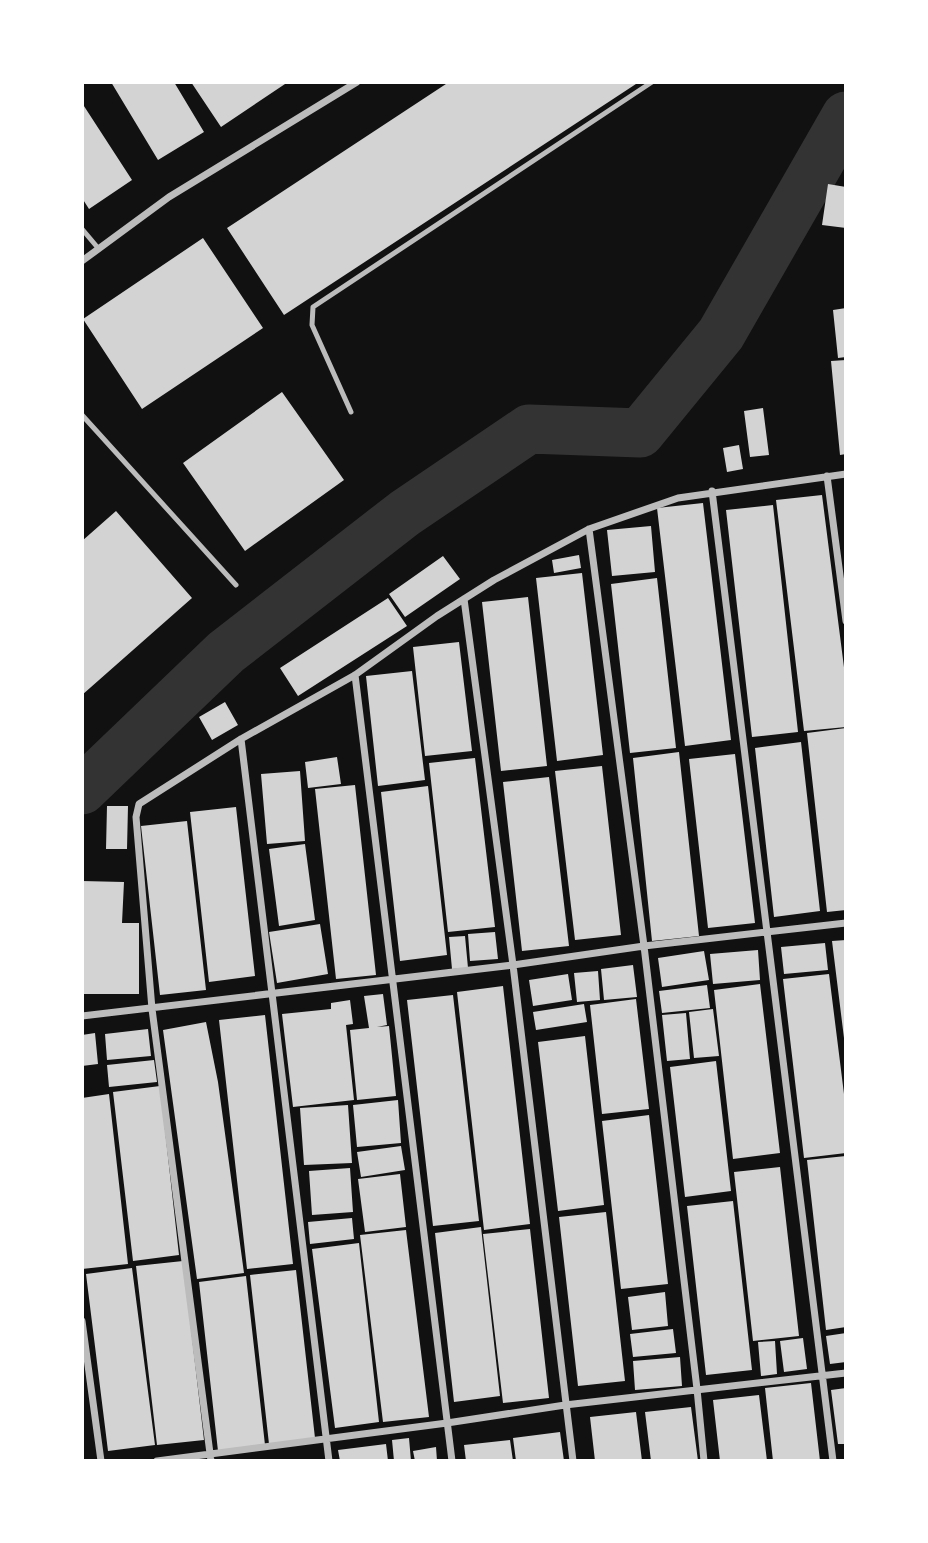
<svg xmlns="http://www.w3.org/2000/svg" width="928" height="1543" font-family="'Nunito Sans',sans-serif">
<rect width="100%" height="100%" fill="#111"/>
<g fill="none" stroke-linecap="round" stroke-linejoin="round">
<path stroke="#333" stroke-width="49" d="M82 790 226 652 405 513 529 429 640 433 721 334 846 116"/>
</g>
<path fill="#d3d3d3" d="M111 82H174L204 132 158 160Z
M191 82H288L221 127Z
M449 82H639L284 315 227 228Z
M82 103 132 180 89 209 82 198Z
M828 184 846 187V228L822 225Z
M203 238 263 328 142 409 83 319Z
M846 308V357L838 358 833 310Z
M846 360V454L840 455 831 361Z
M282 392 344 480 245 551 183 463Z
M763 408 769 455 750 457 744 411Z
M739 445 743 469 727 472 723 448Z
M822 495 846 683V727L804 731 776 500Z
M703 503 731 740 685 746 657 508Z
M773 505 798 732 752 737 726 510Z
M116 511 192 598 82 695V541Z
M651 526 655 572 612 576 607 530Z
M579 555 581 568 554 573 552 560Z
M443 556 460 579 405 617 389 594Z
M582 573 603 755 557 761 536 578Z
M657 578 676 748 630 753 611 584Z
M528 597 547 766 501 771 482 602Z
M388 598 407 626 298 696 280 668Z
M459 642 472 751 425 756 413 647Z
M412 671 425 780 378 786 366 676Z
M225 702 238 725 212 740 199 717Z
M846 728V910L827 912 807 733Z
M801 742 820 911 774 917 755 748Z
M679 752 699 936 652 941 633 758Z
M735 754 755 923 708 928 689 759Z
M337 757 341 784 308 788 305 762Z
M475 758 495 927 448 932 429 763Z
M602 766 621 935 575 940 555 771Z
M300 771 305 841 267 844 261 774Z
M549 777 569 946 522 951 503 782Z
M355 785 376 975 336 979 315 789Z
M428 786 447 955 400 961 381 792Z
M107 806H128L127 849H106Z
M236 807 255 976 209 982 190 812Z
M187 821 206 990 160 995 141 826Z
M305 844 315 920 279 926 269 849Z
M82 881 124 882 122 923H139V994H82Z
M320 924 328 974 277 983 269 932Z
M495 932 498 959 470 961 468 934Z
M465 936 468 968 452 969 449 937Z
M846 940V1038H844L832 941Z
M825 943 828 970 784 974 781 947Z
M758 950 760 980 713 984 710 954Z
M704 951 709 980 662 987 658 958Z
M633 965 637 997 604 1000 601 969Z
M598 971 600 1000 577 1002 574 973Z
M568 974 572 1000 533 1006 529 980Z
M829 974 846 1110V1153L804 1158 783 979Z
M760 984 780 1153 733 1159 714 990Z
M707 985 710 1008 662 1013 659 991Z
M503 986 530 1224 484 1230 457 992Z
M383 994 387 1025 377 1027 389 1026 396 1096 357 1100 350 1030 369 1028 364 996Z
M453 995 479 1221 433 1226 407 1000Z
M636 999 649 1109 602 1114 590 1005Z
M350 1000 353 1024 346 1025 354 1100 293 1107 282 1014 331 1009V1003Z
M584 1004 587 1022 536 1030 533 1012Z
M713 1009 719 1056 694 1058 689 1012Z
M686 1013 690 1059 667 1061 662 1015Z
M265 1015 293 1264 247 1269 219 1020Z
M206 1022 218 1082 244 1273 197 1279 163 1030Z
M148 1029 151 1056 107 1060 105 1034Z
M95 1033 98 1064 82 1066V1035Z
M585 1036 604 1205 558 1211 538 1042Z
M154 1060 157 1082 109 1087 107 1065Z
M716 1061 731 1191 685 1197 670 1067Z
M160 1086 179 1255 133 1261 113 1092Z
M109 1094 128 1264 82 1269V1098Z
M398 1100 401 1143 357 1147 353 1105Z
M348 1105 352 1163 304 1165 300 1108Z
M649 1115 668 1284 621 1289 602 1121Z
M401 1146 405 1170 361 1177 357 1152Z
M846 1156V1327L826 1330 807 1160Z
M780 1167 799 1336 753 1341 734 1172Z
M350 1168 353 1212 312 1215 309 1171Z
M400 1174 406 1227 365 1232 358 1179Z
M733 1201 752 1370 706 1375 687 1206Z
M606 1212 625 1381 578 1386 559 1217Z
M352 1218 354 1239 310 1244 308 1222Z
M481 1227 500 1396 454 1402 435 1233Z
M530 1229 549 1398 503 1403 483 1234Z
M406 1230 429 1417 383 1422 360 1235Z
M359 1243 379 1422 335 1428 312 1249Z
M183 1261 204 1440 157 1445 136 1266Z
M132 1268 155 1445 108 1451 86 1274Z
M296 1270 315 1438 269 1444 250 1275Z
M246 1276 265 1445 218 1451 199 1282Z
M665 1292 668 1326 632 1330 628 1297Z
M673 1329 676 1353 633 1357 630 1334Z
M846 1333V1362L830 1364 826 1336Z
M803 1338 807 1369 784 1372 780 1341Z
M775 1341 777 1374 761 1376 758 1342Z
M680 1357 682 1386 635 1390 633 1361Z
M811 1383 820 1461H773L765 1388Z
M846 1388V1444H838L831 1390Z
M759 1395 767 1461H720L713 1400Z
M691 1407 698 1461H651L645 1412Z
M636 1412 642 1461H595L590 1417Z
M560 1432 564 1461H516L513 1438Z
M409 1438 411 1461H394L392 1440Z
M510 1440 513 1461H466L464 1445Z
M386 1444 388 1461H340L338 1450Z
M436 1447 437 1461H415L413 1451Z"/>
<g fill="none" stroke-linecap="round" stroke-linejoin="round">
<path stroke="#bcbcbc" stroke-width="5" d="M82 229 98 248
M351 412 312 325 313 307 652 82
M82 415 236 585"/>
<path stroke="#bcbcbc" stroke-width="7" d="M82 261 169 197 357 82
M827 476 846 621
M712 491 833 1461
M589 529 644 946 697 1389 704 1461
M464 599 513 965 573 1461
M355 675 452 1461
M241 739 329 1461
M82 1016 513 965 644 946 846 923
M82 1321 101 1461
M157 1461 447 1423 565 1405 846 1373
M211 1461 152 1009 136 817 139 804 241 739 355 675 437 616 494 580 589 529 678 498 846 474"/>
</g>
<rect width="928" height="1543" fill="none" stroke="#ffffff" stroke-width="168"/>
</svg>
